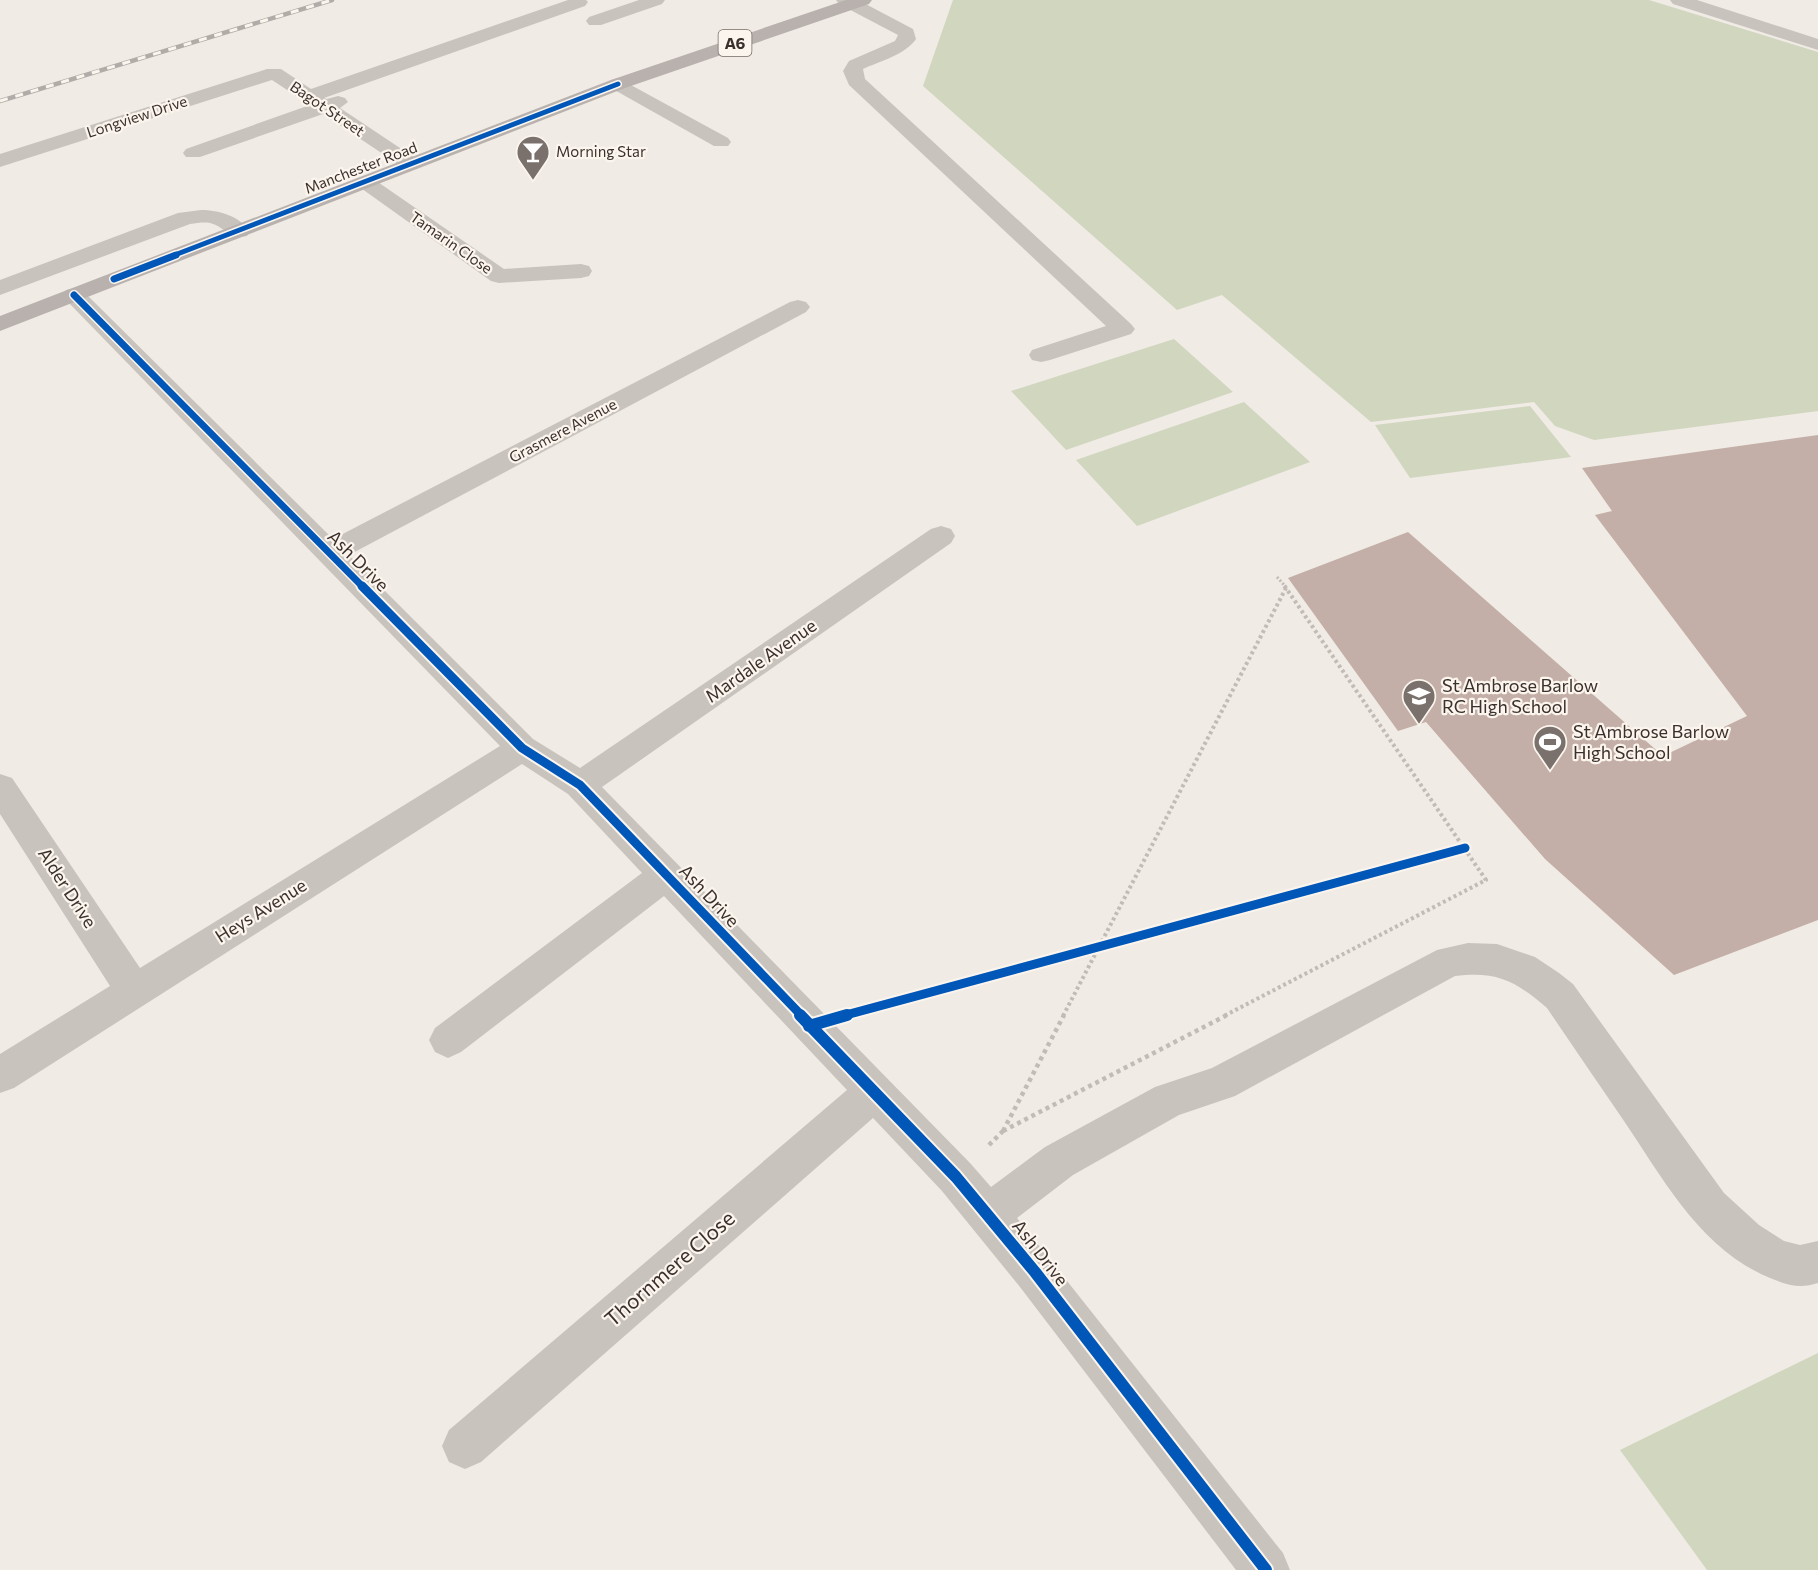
<svg xmlns="http://www.w3.org/2000/svg" width="1818" height="1570" font-family="Commissioner,sans-serif">
<rect width="100%" height="100%" fill="#f0ebe5"/>
<path fill="#d1d6bf" d="M953 0H1649L1818 52V411L1594 440 1555 426 1534 402 1371 422 1222 295 1177 310 923 86Z
M1174 339 1233 392 1066 450 1011 391Z
M1244 402 1310 462 1137 526 1076 460Z
M1530 406 1571 457 1410 478 1375 425Z
M1818 1353V1570H1707L1620 1450Z"/>
<path fill="#c3afa7" d="M1818 435V920L1674 975 1545 859 1426 722 1398 731 1288 578 1408 532 1663 756 1747 716 1595 515 1612 511 1582 468Z"/>
<g fill="none" stroke-linecap="round" stroke-linejoin="round">
<path stroke="#c2bbb6" stroke-width="3" stroke-dasharray="2 2" stroke-linecap="butt" d="M1277 577 1286 587"/>
<path stroke="#c2bbb6" stroke-width="4" stroke-dasharray="3 3" stroke-linecap="butt" d="M1284 586 1286 588
M1063 1016 1286 588 1486 880 1224 1016"/>
<path stroke="#c2bbb6" stroke-width="4.5" stroke-dasharray="4 4" stroke-linecap="butt" d="M1003 1131 1064 1015
M1003 1131 1227 1015
M989 1145 1003 1131"/>
<path fill="#c9c3be" fill-rule="evenodd" d="M568 0H586L588 2 585 6 324 98 327 99 338 96 345 98 348 102 340 108 418 160 421 164 418 168 411 170 404 168 323 114 200 157H186L183 153 186 149 310 105 272 80 0 167V154L267 69H281L311 89Z
M639 0H665L662 4 601 25H589L586 21 589 17Z
M836 0H858L913 29 916 39C905 55 880 61 863 69L865 79 1131 324 1135 329 1131 334 1050 360 1041 362 1032 360 1029 355 1032 350 1106 326 849 85 843 71 849 61 895 41 898 35 839 4Z
M1670 0H1697L1818 39V50L1673 4Z
M618 78 728 138 731 142 728 146H714L611 88 608 84 611 80Z
M365 176 372 178 504 269 581 264 589 266 592 271 589 276 581 278 499 283 491 281 358 186 355 182 358 178Z
M201 210C219 210 239 216 250 231L247 236C230 240 225 227 210 223 204 222 197 223 190 224L0 295V280L178 213Z
M74 288 82 290 333 539 790 302 798 300 806 302 810 307 806 312 349 555 533 739 580 768 931 529 941 526 951 529 955 536 951 543 602 787 970 1163 991 1187 1045 1147 1155 1087 1212 1068 1437 950 1468 943 1497 944 1535 957 1559 973 1573 984 1724 1193 1759 1225 1784 1241 1800 1245 1818 1241V1283C1800 1289 1787 1285 1770 1278 1700 1249 1664 1180 1624 1121 1598 1083 1572 1045 1547 1008 1515 981 1498 971 1455 976L1235 1096 1179 1115 1073 1175 1017 1218 1283 1553 1290 1570H1236L1020 1287 942 1191 873 1118 481 1462 465 1469 449 1462 442 1446 449 1430 847 1090 664 896 461 1052 448 1058 435 1052 429 1040 435 1028 642 873 568 794 522 764 14 1088 0 1093V1054L110 986 0 814V774L12 778 140 968 500 746 66 300 62 295 66 290Z"/>
<path fill="#b8b1ad" fill-rule="evenodd" d="M846 0H872L869 4 625 88 0 331V316L611 80Z"/>
<g stroke="#b1aca8" stroke-width="4.5">
<path id="rail" d="M0 101 332 0"/>
</g>
<use href="#rail" stroke="#fbf5ee" stroke-width="3" stroke-dasharray="8" stroke-linecap="butt"/>
<g stroke="#fbf5ee" stroke-width="8">
<path id="cycleway-far3" d="M172 256 618 84"/>
</g>
<g stroke="#fbf5ee" stroke-width="10">
<path id="cycleway-far2" d="M114 279 176 255
M74 295 363 587"/>
</g>
<g stroke="#fbf5ee" stroke-width="13">
<path id="cycleway-far1" d="M362 586 522 748 580 785 802 1016
M842 1016 1465 848"/>
</g>
<g stroke="#fbf5ee" stroke-width="16">
<path id="cycleway" d="M800 1015 956 1177 1035 1272 1266 1570
M809 1026 847 1015"/>
</g>
<use href="#cycleway-far3" stroke="#0057b8" stroke-width="5"/>
<use href="#cycleway-far2" stroke="#0057b8" stroke-width="7"/>
<use href="#cycleway-far1" stroke="#0057b8" stroke-width="9"/>
<use href="#cycleway" stroke="#0057b8" stroke-width="12"/>
</g>
<defs>
<g id="bar-pin" transform="scale(1.725)"><path d="M0 17L-7.5 6A9.5 9.5 0 1 1 7.5 6Z" fill="#7a716c" stroke="#fbf5ee"/><path d="M-6-5H6L.8 .8V4.5H3.5V6h-7V4.5H-.8V.8Z" fill="#fff"/></g>
<g id="school-pin" transform="scale(1.725)"><path d="M0 17L-7.5 6A9.5 9.5 0 1 1 7.5 6Z" fill="#7a716c" stroke="#fbf5ee"/><path d="M0-5L7-2L0 1L-7-2ZM-4 1L0 2.5L4 1V4Q0 6-4 4Z" fill="#fff"/></g>
<g id="stadium-pin" transform="scale(1.725)"><path d="M0 17L-7.5 6A9.5 9.5 0 1 1 7.5 6Z" fill="#7a716c" stroke="#fbf5ee"/><path d="M0-5a6.5 5 0 1 0 0 10a6.5 5 0 1 0 0-10ZM-3.5-1.8h7v3.6h-7Z" fill="#fff"/></g>
</defs>
<g fill-rule="evenodd">
<use href="#bar-pin" x="533" y="152"/>
<use href="#school-pin" x="1419" y="696"/>
<use href="#stadium-pin" x="1550" y="742"/>
</g>
<g text-anchor="middle" stroke-width="4.5" stroke-linejoin="round" paint-order="stroke">
<g font-size="15" fill="#3b302b" stroke="#fbf5ee">
<text transform="translate(327 109) rotate(34)" y="5">Bagot Street</text>
<text transform="translate(137 117) rotate(-18)" y="5">Longview Drive</text>
<text transform="translate(361 168) rotate(-21)" y="5">Manchester Road</text>
<text transform="translate(451 243) rotate(35)" y="5">Tamarin Close</text>
<text transform="translate(563 431) rotate(-28)" y="5">Grasmere Avenue</text>
</g>
<g font-size="15" fill="#3b302b" stroke="#fbf5ee" text-anchor="start">
<text x="556" y="157">Morning Star</text>
</g>
<rect fill="#fbf5ee" stroke="#756b66" stroke-width="1.5" x="718.5" y="30" width="33" height="26" rx="4.5"/>
<g font-size="16" font-weight="bold" fill="#3b302b">
<text x="735" y="49">A6</text>
</g>
<g font-size="18" fill="#3b302b" stroke="#fbf5ee">
<text transform="translate(358 561) rotate(45)" y="6">Ash Drive</text>
<text transform="translate(761 661) rotate(-35)" y="6">Mardale Avenue</text>
<text transform="translate(67 888) rotate(57)" y="6">Alder Drive</text>
<text transform="translate(709 896) rotate(47)" y="6">Ash Drive</text>
<text transform="translate(261 911) rotate(-32)" y="6">Heys Avenue</text>
<text transform="translate(1040 1253) rotate(52)" y="6">Ash Drive</text>
</g>
<g font-size="18" fill="#3b302b" stroke="#fbf5ee" text-anchor="start">
<text x="1442" y="692">St Ambrose Barlow<tspan x="1442" dy="21">RC High School</tspan></text>
<text x="1573" y="738">St Ambrose Barlow<tspan x="1573" dy="21">High School</tspan></text>
</g>
<g font-size="21" fill="#3b302b" stroke="#fbf5ee">
<text transform="translate(670 1269) rotate(-41)" y="7">Thornmere Close</text>
</g>
</g>
</svg>
